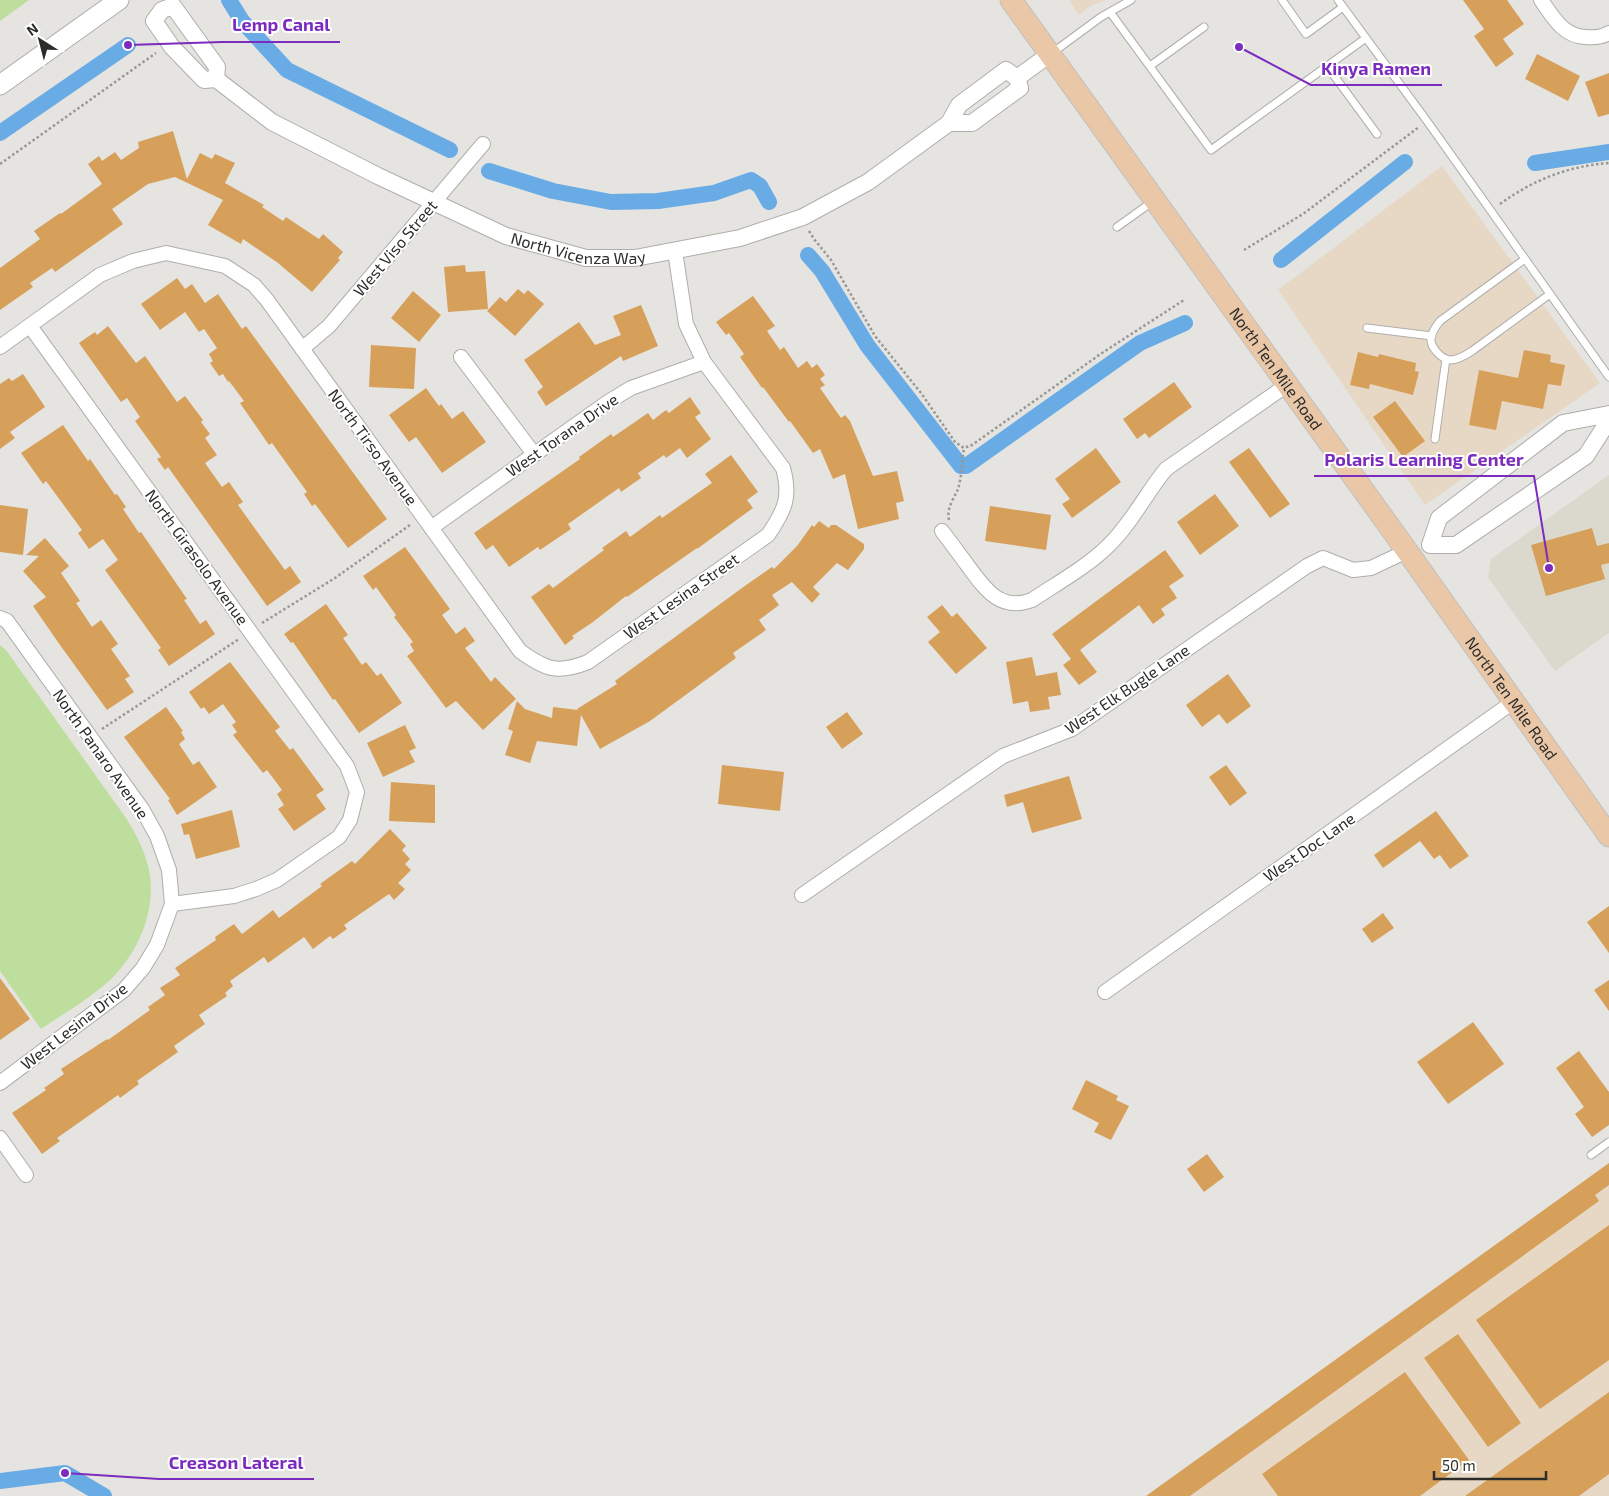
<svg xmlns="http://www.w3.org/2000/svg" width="1609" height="1496" font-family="'Exo 2',sans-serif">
<rect width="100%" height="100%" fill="#e5e4e1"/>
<path fill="#e7d8c5" d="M1069 0H1106L1092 5 1079 15Z
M1442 166 1600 383 1425 505 1278 290Z
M1609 1164V1496H1146Z"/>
<path fill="#dbd8ce" d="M1609 475V633L1555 671 1488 577 1491 559Z"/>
<path fill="#bede9e" d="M0 0H29L0 21Z
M0 645 6 650 126 818C135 832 142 846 147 862 160 905 139 954 107 983 87 1000 63 1014 41 1029L0 971Z"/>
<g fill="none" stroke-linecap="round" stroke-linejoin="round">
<path stroke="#69abe4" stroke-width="16" d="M229 0 242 21 287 70 450 150
M0 133 128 45
M1535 163 1609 152
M489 171 553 191 611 202 658 201 714 193 751 180 760 186 769 202
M808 255 822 271 867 345 961 466H966L1140 343 1185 323
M1281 260 1405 162
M0 1481 65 1473 104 1496"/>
</g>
<path fill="#d6a05b" d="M1463 0H1507L1524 24 1503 39 1514 54 1496 67 1474 36 1484 29Z
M1537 54 1580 76 1568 101 1525 79Z
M1609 73V114L1598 117 1585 82Z
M173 131 187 179 200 153 212 159 215 154 235 163 225 183 264 205 262 207 283 221 286 217 319 239 323 234 343 252 338 258 340 260 312 292 278 263 243 239 241 244 208 225 223 200 175 177 148 184 112 209 123 224 55 272 52 268 30 283 33 287 0 310V268L40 239 34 231 60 213 61 214 102 184 88 164 99 156 102 161 115 152 121 160 139 148 138 142Z
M465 265 466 272 485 271 488 309 448 312 444 267Z
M177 278 185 289 192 284 205 303 218 294 242 329 246 326 387 519 348 548 315 504 312 506 304 494 307 492 272 443 269 445 240 403 244 401 229 381 228 382 223 374 219 376 210 363 213 361 209 354 217 348 204 329 199 332 185 312 160 330 141 304Z
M518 289 524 294 528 290 544 304 515 336 487 311 500 297 506 302Z
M413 291 441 315 419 342 391 318Z
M753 296 775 326 767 331 780 350 784 347 798 368 807 361 812 368 817 364 825 375 820 379 825 385 820 388 841 418 845 415 850 421 873 476 897 471 904 501 896 503 899 519 858 529 845 474 833 479 820 449 813 453 790 421 789 422 763 387 762 388 740 357 744 354 729 333 726 335 716 322Z
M641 305 658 346 623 361 621 356 546 406 537 392 543 387 524 360 579 322 595 345 621 335 613 316Z
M108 326 136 363 145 356 177 402 185 396 203 420 201 422 210 434 205 438 217 455 205 463 222 487 229 482 243 502 238 505 285 570 290 566 301 582 267 606 168 467 165 470 157 459 161 457 135 421 140 417 127 398 121 402 79 343 95 332 97 335Z
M371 345 416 348 414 389 369 387Z
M1524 350 1551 355 1550 362 1565 365 1561 386 1548 384 1543 409 1502 401 1496 430 1469 425 1479 370 1518 378Z
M1358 352 1378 357 1379 354 1416 363 1415 371 1419 372 1413 395 1370 384 1369 389 1350 385Z
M23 374 45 407 10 432 15 438 0 449V384L9 378 12 381Z
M1174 382 1192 407 1149 438 1145 433 1137 439 1123 419Z
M426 388 439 406 441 404 452 419 463 411 486 442 442 473 416 437 409 442 389 415Z
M690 397 701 413 695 417 711 439 687 458 680 448 666 458 664 455 638 473 641 478 621 492 619 488 568 524 571 529 540 550 538 547 509 567 493 545 486 550 474 533 580 459 579 457 611 434 613 437 648 413 653 420 666 410 669 413Z
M1395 401 1425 441 1403 457 1373 417Z
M63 425 88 461 90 459 115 495 117 494 126 507 123 509 139 533 141 532 187 599 184 600 200 624 206 620 215 634 169 666 158 650 161 648 105 570 118 560 103 539 89 549 78 533 82 530 46 481 43 484 21 453Z
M1096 448 1121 482 1072 518 1062 504 1070 499 1055 479Z
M1249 448 1290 504 1270 518 1229 462Z
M731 455 758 492 747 500 753 508 697 549V548L627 597 626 596 593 622 572 636 574 638 565 645 531 597 549 584 553 588 604 550 602 548 626 531 630 537 660 515 662 518 712 483 705 474Z
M1215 494 1239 526 1200 555 1177 522Z
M0 505 28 509 23 555 0 552Z
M990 506 1051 515 1046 550 985 541Z
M819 521 829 528 831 525H836L864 544V549L848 570 837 563 813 587 820 594 812 603 792 582 772 595 779 605 759 620 766 630 733 653 736 658 650 721 600 749 581 715 577 746 537 741 530 763 505 755 513 731 508 729 517 701 525 709 552 718 553 707 578 710 577 709 617 684 615 681 742 588 772 567 774 569 797 546 812 525 814 527Z
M1592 528 1597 546 1609 543V563L1601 565 1605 579 1546 596 1531 545Z
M45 538 69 566 61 573 80 601 76 603 92 627 101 620 118 644 111 649 130 676 125 679 134 692 107 710 60 645 33 606 46 597 23 571 39 556 26 555Z
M405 547 450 609 442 615 456 634 465 627 475 641 465 648 491 682 495 677 516 699 483 730 456 701 446 708 407 656 414 651 410 644 413 642 394 617 396 615 376 587 373 590 363 576Z
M1165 550 1184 576 1169 586 1177 598 1161 609 1165 615 1153 624 1139 605 1080 650 1097 672 1079 685 1063 665 1071 659 1052 634Z
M326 604 348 635 343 638 362 665 366 662 377 676 381 673 402 703 359 733 335 699 333 700 293 642 291 643 284 634Z
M942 605 952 617 957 613 987 648 956 674 928 642 940 632 927 617Z
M1032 657 1036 676 1057 672 1061 695 1048 697 1050 709 1030 712 1028 701 1013 704 1006 662Z
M230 662 280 727 275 731 290 750 293 748 324 790 316 795 326 809 294 831 278 809 284 805 277 794 282 790 267 770 263 773 233 735 237 732 232 725 236 722 223 704 209 714 204 707 201 709 189 692Z
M1228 674 1251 706 1227 724 1219 714 1202 727 1186 705Z
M166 707 183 731 181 732 185 739 179 744 193 765 199 761 217 787 177 815 168 800 170 799 124 737Z
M847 712 863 734 842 749 826 727Z
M405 725 416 748 409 751 415 762 383 777 367 743Z
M722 765 784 772 780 811 718 804Z
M1226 765 1247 793 1230 806 1209 777Z
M1069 776 1082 819 1032 833 1023 802 1007 807 1004 795Z
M391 782 435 785V823L389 821Z
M232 810 240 847 196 859 189 834 184 835 181 824Z
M1436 811 1469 856 1450 869 1440 855 1434 859 1420 841 1383 868 1374 855Z
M390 829 406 846 402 850 410 859 405 864 411 870 398 883 405 889 394 900 389 894 344 925 347 929 333 939 330 936 313 949 304 937 268 963 264 957 230 981 233 986 225 993 227 996 199 1015 205 1024 174 1046 178 1052 137 1081 139 1084 120 1098 118 1095 57 1138 60 1141 42 1154 12 1113 46 1090 44 1088 64 1074 61 1069 107 1039 108 1040 150 1010 148 1007 165 995 160 988 180 975 175 968 216 940 215 937 234 924 242 934 273 910 279 918 322 886 320 884 352 861 355 864Z
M1609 906V953L1587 922Z
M1383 913 1394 928 1372 943 1362 929Z
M0 978 30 1019 0 1040Z
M1609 980V1011L1594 990Z
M1473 1022 1504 1064 1448 1104 1417 1062Z
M1579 1051 1609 1092V1125L1592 1137 1575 1114 1584 1107 1556 1068Z
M1086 1080 1118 1096 1116 1100 1129 1106 1111 1140 1094 1132 1099 1123 1072 1109Z
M1207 1154 1224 1177 1204 1192 1187 1169Z
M1609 1163V1185L1595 1195 1599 1201 1190 1496H1146Z
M1609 1225V1360L1540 1409 1476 1320Z
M1458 1334 1521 1423 1488 1447 1424 1358Z
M1405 1372 1469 1460 1420 1496H1278L1262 1474Z
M1609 1392V1474L1579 1496H1465Z"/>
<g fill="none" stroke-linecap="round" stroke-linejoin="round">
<g stroke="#afaeab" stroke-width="9">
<path id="service" d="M1282 0 1306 34 1343 7
M1338 0 1427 121 1609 377
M1110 12 1211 150 1366 38
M1052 53 1101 17 1131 0
M1150 66 1204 27
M1327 66 1377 134
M1117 227 1152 202
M1525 259 1440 321C1436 326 1432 331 1431 338 1430 347 1441 359 1450 360 1458 360 1466 355 1472 351L1550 294
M1367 328 1432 336
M1435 439 1446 359
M1591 1155 1609 1142"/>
</g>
<g stroke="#afaeab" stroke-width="16">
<path id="minor" d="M1541 0C1553 17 1563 36 1585 37 1594 38 1602 37 1609 33
M0 347 100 275 133 261 166 253 225 266 254 285 267 300 520 651C546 670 558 674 588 662L768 535C785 510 791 497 783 468L704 362 686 324 675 251
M302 349 329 326 483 144
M461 357 534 454
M431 528 608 402 631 388 704 362
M942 531C951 543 960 555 968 566 985 589 1000 612 1032 600 1056 584 1088 566 1108 546 1132 523 1146 493 1166 469L1287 385
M0 618 7 621 142 809 157 836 169 870 172 904
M802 895 1003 756 1072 729 1307 566 1323 558 1353 570 1371 568 1407 551
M1105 992 1513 702
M0 1083 124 990 143 968 157 945 172 904 234 896 256 889 277 880 339 837 350 820 357 792 347 766 30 326
M0 1138 26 1175"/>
</g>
<g stroke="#afaeab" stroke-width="18">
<g id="tertiary">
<path d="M173 6 217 67 216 79 204 80 172 47 154 21 162 10Z"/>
<path d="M1006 70 1017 78 1020 88 972 123H949L959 105Z"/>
<path d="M1017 78 1050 54"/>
<path id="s1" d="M216 79 272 122 378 176 506 236 586 258H635L740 238 803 217 868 182 949 123"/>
<path d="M1609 414 1563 423 1439 518 1430 545H1456L1586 456 1609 420"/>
</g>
</g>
<g stroke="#afaeab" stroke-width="21">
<path id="secondary" d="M0 85 119 0"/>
</g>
<g stroke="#c0c0bf" stroke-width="23">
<g id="primary">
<path id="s2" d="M1011 0 1407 551 1609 836"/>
</g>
</g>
<path stroke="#979795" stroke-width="2.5" stroke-dasharray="2.5 2.5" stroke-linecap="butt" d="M0 164 156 53
M1500 204C1533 180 1568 166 1609 163
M809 231 814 239 831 260 875 336 921 393 955 442 964 448 972 445 1102 353 1184 300
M1244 250 1303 214 1419 127
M949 520C946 509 954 498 958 489 962 476 962 461 964 448
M262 623 335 578 410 525
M102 729 239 639"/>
<use href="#service" stroke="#fff" stroke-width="7"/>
<use href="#minor" stroke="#fff" stroke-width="14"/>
<use href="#tertiary" stroke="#fff" stroke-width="16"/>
<use href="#secondary" stroke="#fff" stroke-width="19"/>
<use href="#primary" stroke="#eac7a7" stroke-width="21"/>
</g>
<g text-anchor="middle" stroke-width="4" stroke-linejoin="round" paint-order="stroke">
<g font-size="16" fill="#2c2c2b" stroke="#fff">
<text dy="6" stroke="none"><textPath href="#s1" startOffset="405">North Vicenza Way</textPath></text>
<text transform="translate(395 248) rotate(-50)" y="6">West Viso Street</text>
<text dy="6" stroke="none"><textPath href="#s2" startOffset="454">North Ten Mile Road</textPath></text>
<text transform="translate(562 435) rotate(-35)" y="6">West Torana Drive</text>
<text transform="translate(373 447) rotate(54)" y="6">North Tirso Avenue</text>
<text transform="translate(197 557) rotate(54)" y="6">North Girasolo Avenue</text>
<text transform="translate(681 596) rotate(-35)" y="6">West Lesina Street</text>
<text transform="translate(1127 689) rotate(-34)" y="6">West Elk Bugle Lane</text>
<text dy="6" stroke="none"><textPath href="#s2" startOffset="859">North Ten Mile Road</textPath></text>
<text transform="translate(101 754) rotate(55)" y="6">North Panaro Avenue</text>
<text transform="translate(1309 847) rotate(-35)" y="6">West Doc Lane</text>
<text transform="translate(74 1026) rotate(-38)" y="6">West Lesina Drive</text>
</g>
</g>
<path fill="none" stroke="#7b2cbf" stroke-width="2" d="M128 45L222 42H340M1239 47L1311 85H1442M1549 568L1534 476H1314M65 1473L159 1479H314"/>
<g fill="#7b2cbf" stroke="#fff" stroke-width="2">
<circle cx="128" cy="45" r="5"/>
<circle cx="1239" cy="47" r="5"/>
<circle cx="1549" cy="568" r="5"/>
<circle cx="65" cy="1473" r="5"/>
</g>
<g font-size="18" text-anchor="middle" font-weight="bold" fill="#7b2cbf" stroke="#fff" stroke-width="4" stroke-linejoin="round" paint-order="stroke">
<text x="281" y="31">Lemp Canal</text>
<text x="1376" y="75">Kinya Ramen</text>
<text x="1424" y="466">Polaris Learning Center</text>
<text x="236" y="1469">Creason Lateral</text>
</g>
<g transform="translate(40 40) rotate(324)" stroke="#ffffff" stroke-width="4" paint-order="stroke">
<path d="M0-4L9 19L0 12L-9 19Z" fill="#2c2c2b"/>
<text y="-8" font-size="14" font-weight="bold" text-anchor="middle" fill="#2c2c2b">N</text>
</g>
<path d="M1434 1471v8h112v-8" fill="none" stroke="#2c2c2b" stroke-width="2.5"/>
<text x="1442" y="1471" font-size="15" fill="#2c2c2b" stroke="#ffffff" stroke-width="4" paint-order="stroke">50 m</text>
</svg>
